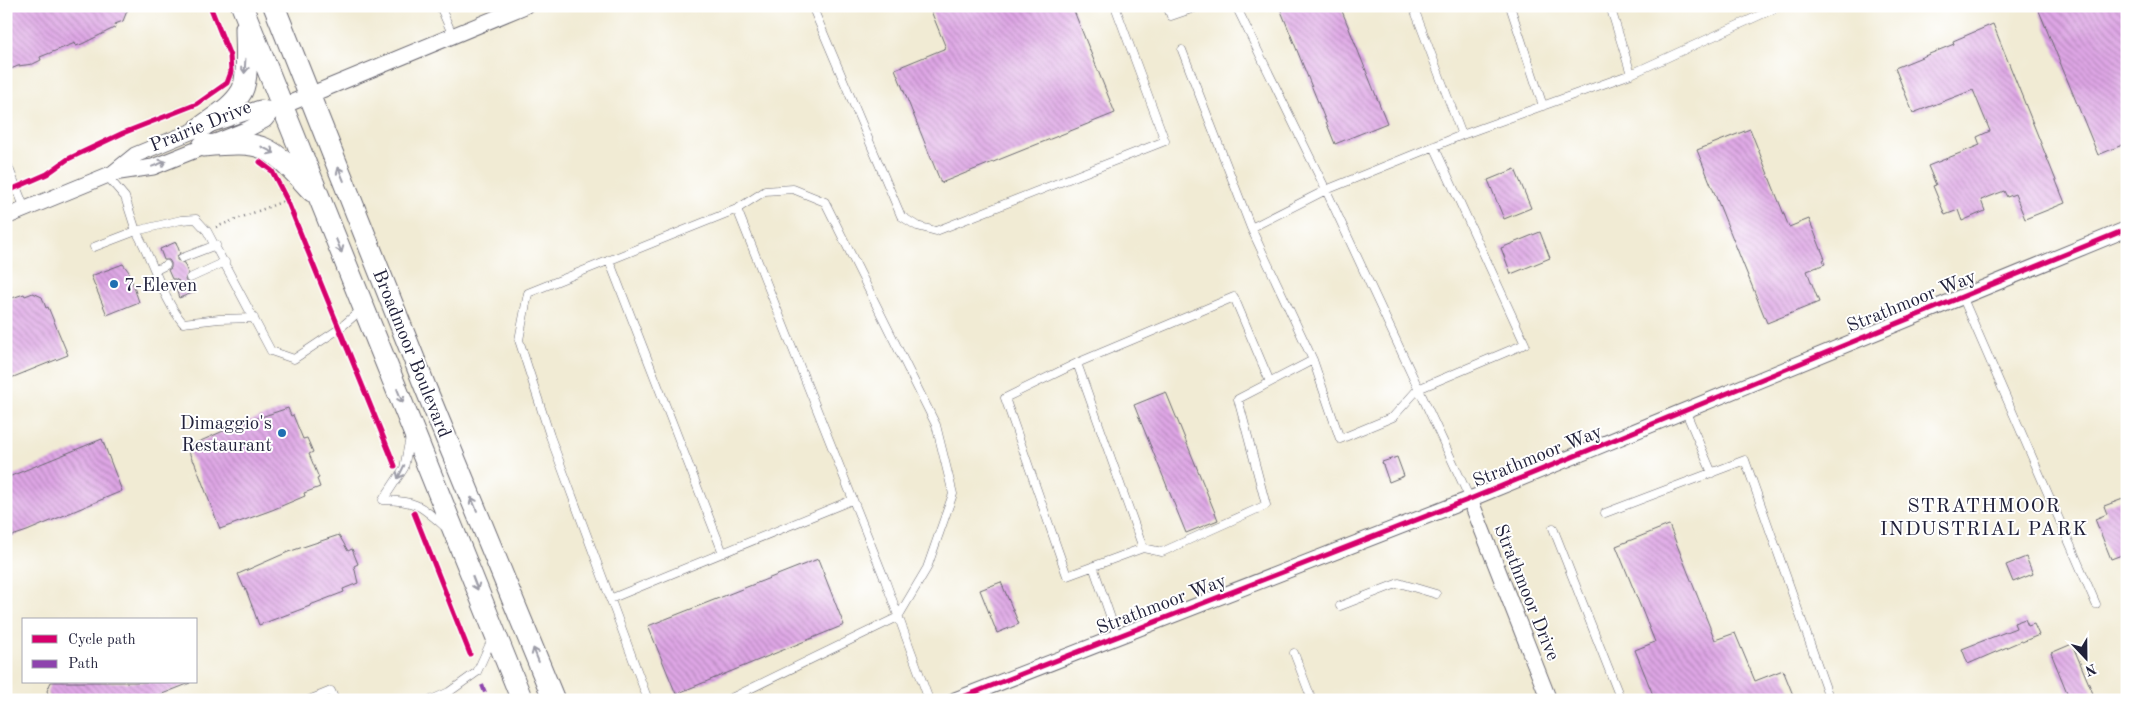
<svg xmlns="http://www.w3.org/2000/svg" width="2133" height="706" font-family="'Old Standard TT',serif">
<defs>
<pattern id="building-back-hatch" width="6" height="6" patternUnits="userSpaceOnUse" patternTransform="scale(1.25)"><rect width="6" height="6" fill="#dea6e5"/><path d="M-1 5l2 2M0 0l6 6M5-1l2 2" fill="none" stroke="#b487bb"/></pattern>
</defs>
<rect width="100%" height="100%" fill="#fff"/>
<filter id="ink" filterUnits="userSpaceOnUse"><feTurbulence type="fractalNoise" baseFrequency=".02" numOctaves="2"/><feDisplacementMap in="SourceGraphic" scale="10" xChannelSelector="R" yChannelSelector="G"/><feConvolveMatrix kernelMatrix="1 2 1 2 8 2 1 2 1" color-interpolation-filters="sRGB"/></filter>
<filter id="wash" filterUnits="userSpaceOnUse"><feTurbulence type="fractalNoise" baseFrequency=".0096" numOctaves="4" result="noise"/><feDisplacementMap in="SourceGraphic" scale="20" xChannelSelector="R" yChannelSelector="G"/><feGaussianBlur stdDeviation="1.12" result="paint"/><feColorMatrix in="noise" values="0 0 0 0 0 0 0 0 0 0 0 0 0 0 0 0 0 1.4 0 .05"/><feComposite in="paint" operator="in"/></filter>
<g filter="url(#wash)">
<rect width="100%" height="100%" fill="#f1ebd4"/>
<g id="blocks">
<path fill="url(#building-back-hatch)" d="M18 6H129L123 21 115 24 116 27 82 44 76 46 75 43 40 57 41 60 33 64 18 66 6 71V11Z
M929 6H1072L1115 113 941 183 895 69 946 48Z
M1279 6H1340L1387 123 1335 144Z
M2037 6H2127V143L2098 155Z
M1993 24 2065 203 2025 219 2015 194 2007 197 2004 191 1981 200 1985 211 1962 221 1958 210 1945 215 1933 186 1936 185 1928 166 1980 145 1977 137 1990 131 1973 90 1913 113 1895 68 1954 44 1953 41Z
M1750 129 1789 227 1809 219 1825 259 1823 260 1825 264 1807 271 1819 302 1767 323 1697 150Z
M1515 169 1531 208 1504 219 1488 180Z
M1540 232 1550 258 1511 274 1501 248Z
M176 242 180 253 177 257V260L184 263 188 273 185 280 187 283H192L195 292 179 298 176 289 179 285V281L175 279H172L168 270 171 268V263L169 260H164L160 249Z
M123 264 129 272 139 302 107 315 91 276Z
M33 293 42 297 46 308 48 307 68 355 6 380V300L24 294 25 296Z
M1166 392 1218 520 1186 533 1134 405Z
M288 408 291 416 293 415 303 439 307 438 313 452 309 454 319 478 317 479 320 487 304 493 305 496 272 510 220 529 194 461 193 462 187 447 237 425Z
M102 439 122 491 27 531 6 538V478Z
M1397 457 1404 476 1389 482 1382 462Z
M2123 499 2127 507V553L2111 559 2095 519 2107 514 2104 506Z
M1669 525 1715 640 1735 633 1755 681 1783 670 1795 700H1655L1635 650 1655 642 1616 546Z
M339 535 348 551 352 549 358 564 354 566 358 583 343 589 344 592 310 605V606L259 625 245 587 244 588 238 574 288 552Z
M2026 557 2033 574 2013 582 2006 565Z
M818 559 844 625 676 694 648 626Z
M1001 582 1019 624 997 633 980 590Z
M2025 619 2028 626 2034 624 2039 635 2022 642 2021 641 1968 664 1962 649 2016 628 2014 623Z
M2072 644 2094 696 2084 700H2070L2051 653Z
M51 682H189L190 683 147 700H51L47 691Z"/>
</g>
</g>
<g filter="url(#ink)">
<use href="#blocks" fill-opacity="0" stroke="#6a6871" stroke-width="1"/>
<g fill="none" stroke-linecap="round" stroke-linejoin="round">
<g stroke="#6a6871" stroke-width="9">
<path id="service" d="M440 6 453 36
M812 6 901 216 917 226 936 231 1165 141 1115 6
M1167 6 1171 16 1200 6
M1236 6 1326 190 1462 135 1413 6
M1510 6 1543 106
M1610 6 1631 74 1780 6
M1182 50 1251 228
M1462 135 1631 74
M1434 146 1525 344 1418 389 1393 417 1340 439 1313 360 1251 228 1326 190 1470 499
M6 161 25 209
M107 176 125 197 136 231 181 220 196 219 207 231 271 351 294 359 339 329 362 309
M737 209 885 580 929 700
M94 247 136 231C153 260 162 298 183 323L219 319 254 318
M182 258 216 245
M609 260 723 553
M156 270 166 265
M190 278 225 262
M164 288 174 284
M1962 296 2096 604
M1077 363 1005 398 1067 576 1143 548
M1270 382 1234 297 1077 363 1143 548 1162 552 1266 505 1238 399 1313 360
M1685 410 1712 473
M410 437 404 468 383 500C417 501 420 505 445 527
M1605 513 1745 460 1830 700
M1553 528 1621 700
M1093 566 1117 636
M610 599 852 500
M1340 606 1399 583 1436 594
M1294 653 1312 700
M309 700 331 691 335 700
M431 700 449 692 477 672 493 637
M648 700 550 436 519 340 528 293 737 209 765 191 793 189 825 202 936 425 953 494 927 568 898 617 727 700"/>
</g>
<g stroke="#6a6871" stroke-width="17">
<path id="minor" d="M114 172 135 155 200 128 260 108 273 110
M6 217 113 173 153 167 248 129 265 120 273 110 283 106 525 6
M1470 499 1549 700
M955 700 1470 499 2127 229"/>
</g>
<g stroke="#6a6871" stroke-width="23">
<path id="secondary" d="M242 6 522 700
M274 6 426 389 554 700
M200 128C215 117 233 107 242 91 249 77 246 44 246 28
M203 146C267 140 269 145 312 191"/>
</g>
<path stroke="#6a6871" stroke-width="2.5" stroke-dasharray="1 4" stroke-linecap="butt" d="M216 227 287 200"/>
<use href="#service" stroke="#fff" stroke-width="8"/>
<use href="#minor" stroke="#fff" stroke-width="15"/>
<use href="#secondary" stroke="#fff" stroke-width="21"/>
<path stroke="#8e44ad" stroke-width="4" stroke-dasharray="8 4" stroke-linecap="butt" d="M482 685 488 700"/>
<g stroke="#fff" stroke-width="8">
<path id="cycleway" d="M260 162 272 171 287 200 395 466
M6 192 47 174 68 159 123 133 197 104 227 83 231 72 230 56 210 6
M414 513 470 654
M955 700 1470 499 2127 229"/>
</g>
<use href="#cycleway" stroke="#d6006c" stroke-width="5"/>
</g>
<defs><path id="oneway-shaft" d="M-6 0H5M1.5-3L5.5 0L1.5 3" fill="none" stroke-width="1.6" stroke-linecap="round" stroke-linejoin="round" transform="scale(1.25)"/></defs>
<g stroke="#9c9ca7">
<use href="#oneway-shaft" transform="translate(245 66) rotate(93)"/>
<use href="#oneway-shaft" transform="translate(268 150) rotate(27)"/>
<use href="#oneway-shaft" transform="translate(159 164) rotate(-21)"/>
<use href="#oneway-shaft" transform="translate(341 174) rotate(-112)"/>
<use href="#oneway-shaft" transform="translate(339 246) rotate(68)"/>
<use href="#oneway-shaft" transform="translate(400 396) rotate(68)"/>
<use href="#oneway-shaft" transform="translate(401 472) rotate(116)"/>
<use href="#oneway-shaft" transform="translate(474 504) rotate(-113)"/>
<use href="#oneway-shaft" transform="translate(475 583) rotate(69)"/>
<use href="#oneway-shaft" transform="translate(536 655) rotate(-112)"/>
</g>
</g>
<g fill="#1f6fb2" stroke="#fff" stroke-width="2">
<circle cx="114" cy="284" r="5"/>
<circle cx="282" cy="433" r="5"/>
</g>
<g text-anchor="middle" stroke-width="4" stroke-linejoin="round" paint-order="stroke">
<g font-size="19" fill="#22223b" stroke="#fff">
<text transform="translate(200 125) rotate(-22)" y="7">Prairie Drive</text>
<text transform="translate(1911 300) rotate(-22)" y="7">Strathmoor Way</text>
<text transform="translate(413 353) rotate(68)" y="7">Broadmoor Boulevard</text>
<text transform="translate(1537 455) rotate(-22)" y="7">Strathmoor Way</text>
<text transform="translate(1528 592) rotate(68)" y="7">Strathmoor Drive</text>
<text transform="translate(1161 603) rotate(-21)" y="7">Strathmoor Way</text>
</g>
<g font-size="19" fill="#22223b" stroke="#fff" text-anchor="start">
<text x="124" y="291">7-Eleven</text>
<text x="272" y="429" text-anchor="end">Dimaggio's<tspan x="272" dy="22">Restaurant</tspan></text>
</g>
<g font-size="20" letter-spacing="1" fill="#22223b" stroke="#fff">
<text x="1984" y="512">STRATHMOOR<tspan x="1984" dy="23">INDUSTRIAL PARK</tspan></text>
</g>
</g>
<rect width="2133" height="706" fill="none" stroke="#fff" stroke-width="25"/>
<rect x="22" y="618" width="175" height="65" fill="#ffffff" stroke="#a7a7b1"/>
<rect x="32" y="635" width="25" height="8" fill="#d6006c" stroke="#a7a7b1"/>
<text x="68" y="644" font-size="15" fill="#22223b">Cycle path</text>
<rect x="32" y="660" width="25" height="8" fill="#8e44ad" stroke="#a7a7b1"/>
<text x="68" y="668" font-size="15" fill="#22223b">Path</text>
<g transform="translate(2086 658) rotate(158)" stroke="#ffffff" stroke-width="4" paint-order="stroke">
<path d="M0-4L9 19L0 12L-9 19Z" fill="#22223b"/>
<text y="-8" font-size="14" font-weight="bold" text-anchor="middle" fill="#22223b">N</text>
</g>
</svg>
